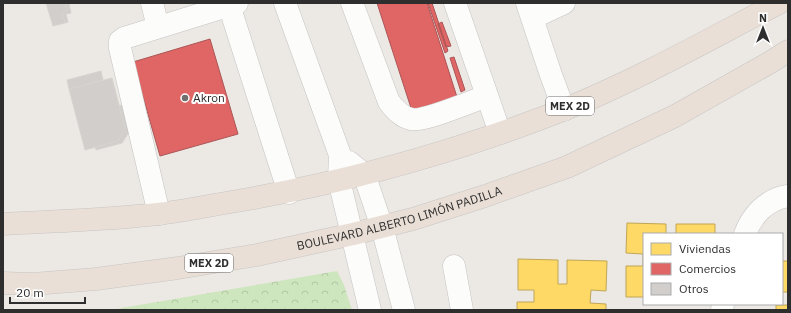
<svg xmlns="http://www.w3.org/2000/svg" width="791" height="313" font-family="'IBM Plex Sans',sans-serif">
<defs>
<pattern id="park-crowns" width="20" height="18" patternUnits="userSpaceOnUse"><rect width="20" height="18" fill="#cee6be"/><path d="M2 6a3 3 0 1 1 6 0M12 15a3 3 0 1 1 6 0" fill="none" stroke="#b1c6a4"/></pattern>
</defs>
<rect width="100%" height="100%" fill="#ece8e4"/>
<path fill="url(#park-crowns)" d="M337 271 344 285 352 310H110Z"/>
<path fill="#ffd966" stroke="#c0a655" d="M627 223 666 224V234H644V297H626V266H643V254L626 253Z
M676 224H715V234H676Z
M518 259 558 260V284H567V260L607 261 606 291 591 290 590 303 606 304V310H517V302H534V290H518Z
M782 261H788V292H782Z
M776 305H788V310H776Z"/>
<path fill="#e06666" stroke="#ab5555" d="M377 3H427L457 97 412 111Z
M428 3H432L448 51 445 53Z
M442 22 451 46 446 47 438 24Z
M210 39 238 134 160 156 133 62Z
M454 57 465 90 461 92 450 58Z"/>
<path fill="#d1cecb" stroke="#d7d4d0" d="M46 3H71L65 5 67 10 62 12 65 23 53 26Z
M69 4 71 13 66 14 68 22 65 23 62 12 67 10 65 5Z
M101 71 103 80 69 89 67 80Z
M112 78 125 128 118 141 85 150 69 89Z
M122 105 129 132 122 143 96 150 95 147 118 141 125 128 119 106Z"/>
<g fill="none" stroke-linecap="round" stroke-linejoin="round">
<g stroke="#c5c4c5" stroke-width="23">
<path id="minor" d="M152 3 158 27
M285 3 340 155 339 180 370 310
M352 3 389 102C395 109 401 117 411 119 424 122 472 101 487 96
M455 3 500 133
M527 3 551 75 564 110
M229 5 289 193
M532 18 564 3
M349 162 364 174 382 227 404 310
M159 214 120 48V41L124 38 237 3
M745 234C752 215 767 199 788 196
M454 266 462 310
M722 310 723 304"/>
</g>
<g stroke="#c6c5c4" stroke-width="23">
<g id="highway">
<path d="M3 224C55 221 107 220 158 214 183 211 207 206 231 202 344 183 456 152 563 110 637 80 708 40 779 3"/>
<path id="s1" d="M3 283 33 284 96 279 178 268 257 255 353 234 413 219 485 196 567 167 675 116 769 63 788 51"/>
</g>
</g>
<use href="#minor" stroke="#fcfcfb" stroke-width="22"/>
<use href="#highway" stroke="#eadfd6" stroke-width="22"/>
</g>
<circle fill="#706f6e" stroke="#fff" stroke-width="1.5" cx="185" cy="98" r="4"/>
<g text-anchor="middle" stroke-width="4" stroke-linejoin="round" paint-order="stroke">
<g fill="#fff" stroke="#6d6d6d" stroke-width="1">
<rect x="546" y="97" width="48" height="18" rx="3"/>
<rect x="185" y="254" width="48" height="18" rx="3"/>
</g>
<g font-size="11" font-weight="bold" fill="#2e2e2e">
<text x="570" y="110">MEX 2D</text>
<text x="209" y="267">MEX 2D</text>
</g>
<g font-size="12" fill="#2e2e2e" stroke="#fff" text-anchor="start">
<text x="193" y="102">Akron</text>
</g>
<g font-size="12" fill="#2e2e2e" stroke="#fff">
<text dy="4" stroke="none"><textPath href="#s1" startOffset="403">BOULEVARD ALBERTO LIMÓN PADILLA</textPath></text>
</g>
</g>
<rect width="791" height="313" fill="none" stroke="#2e2e2e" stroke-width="8"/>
<rect x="643" y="233" width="140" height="72" fill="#ffffff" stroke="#ababab"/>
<rect x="651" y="243" width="20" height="12" fill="#ffd966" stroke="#ababab"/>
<text x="679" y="253" font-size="12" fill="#2e2e2e">Viviendas</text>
<rect x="651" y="263" width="20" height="12" fill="#e06666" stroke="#ababab"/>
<text x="679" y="273" font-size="12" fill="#2e2e2e">Comercios</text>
<rect x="651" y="283" width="20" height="12" fill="#d1cecb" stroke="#ababab"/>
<text x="679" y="293" font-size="12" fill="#2e2e2e">Otros</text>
<g transform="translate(763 28)" stroke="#ffffff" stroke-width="3" paint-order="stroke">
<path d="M0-3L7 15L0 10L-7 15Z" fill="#2e2e2e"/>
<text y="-6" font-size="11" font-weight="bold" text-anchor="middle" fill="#2e2e2e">N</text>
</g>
<path d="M10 297v6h75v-6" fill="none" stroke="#2e2e2e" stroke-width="2"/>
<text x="16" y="297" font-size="12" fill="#2e2e2e" stroke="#ffffff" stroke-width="3" paint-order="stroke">20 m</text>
</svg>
